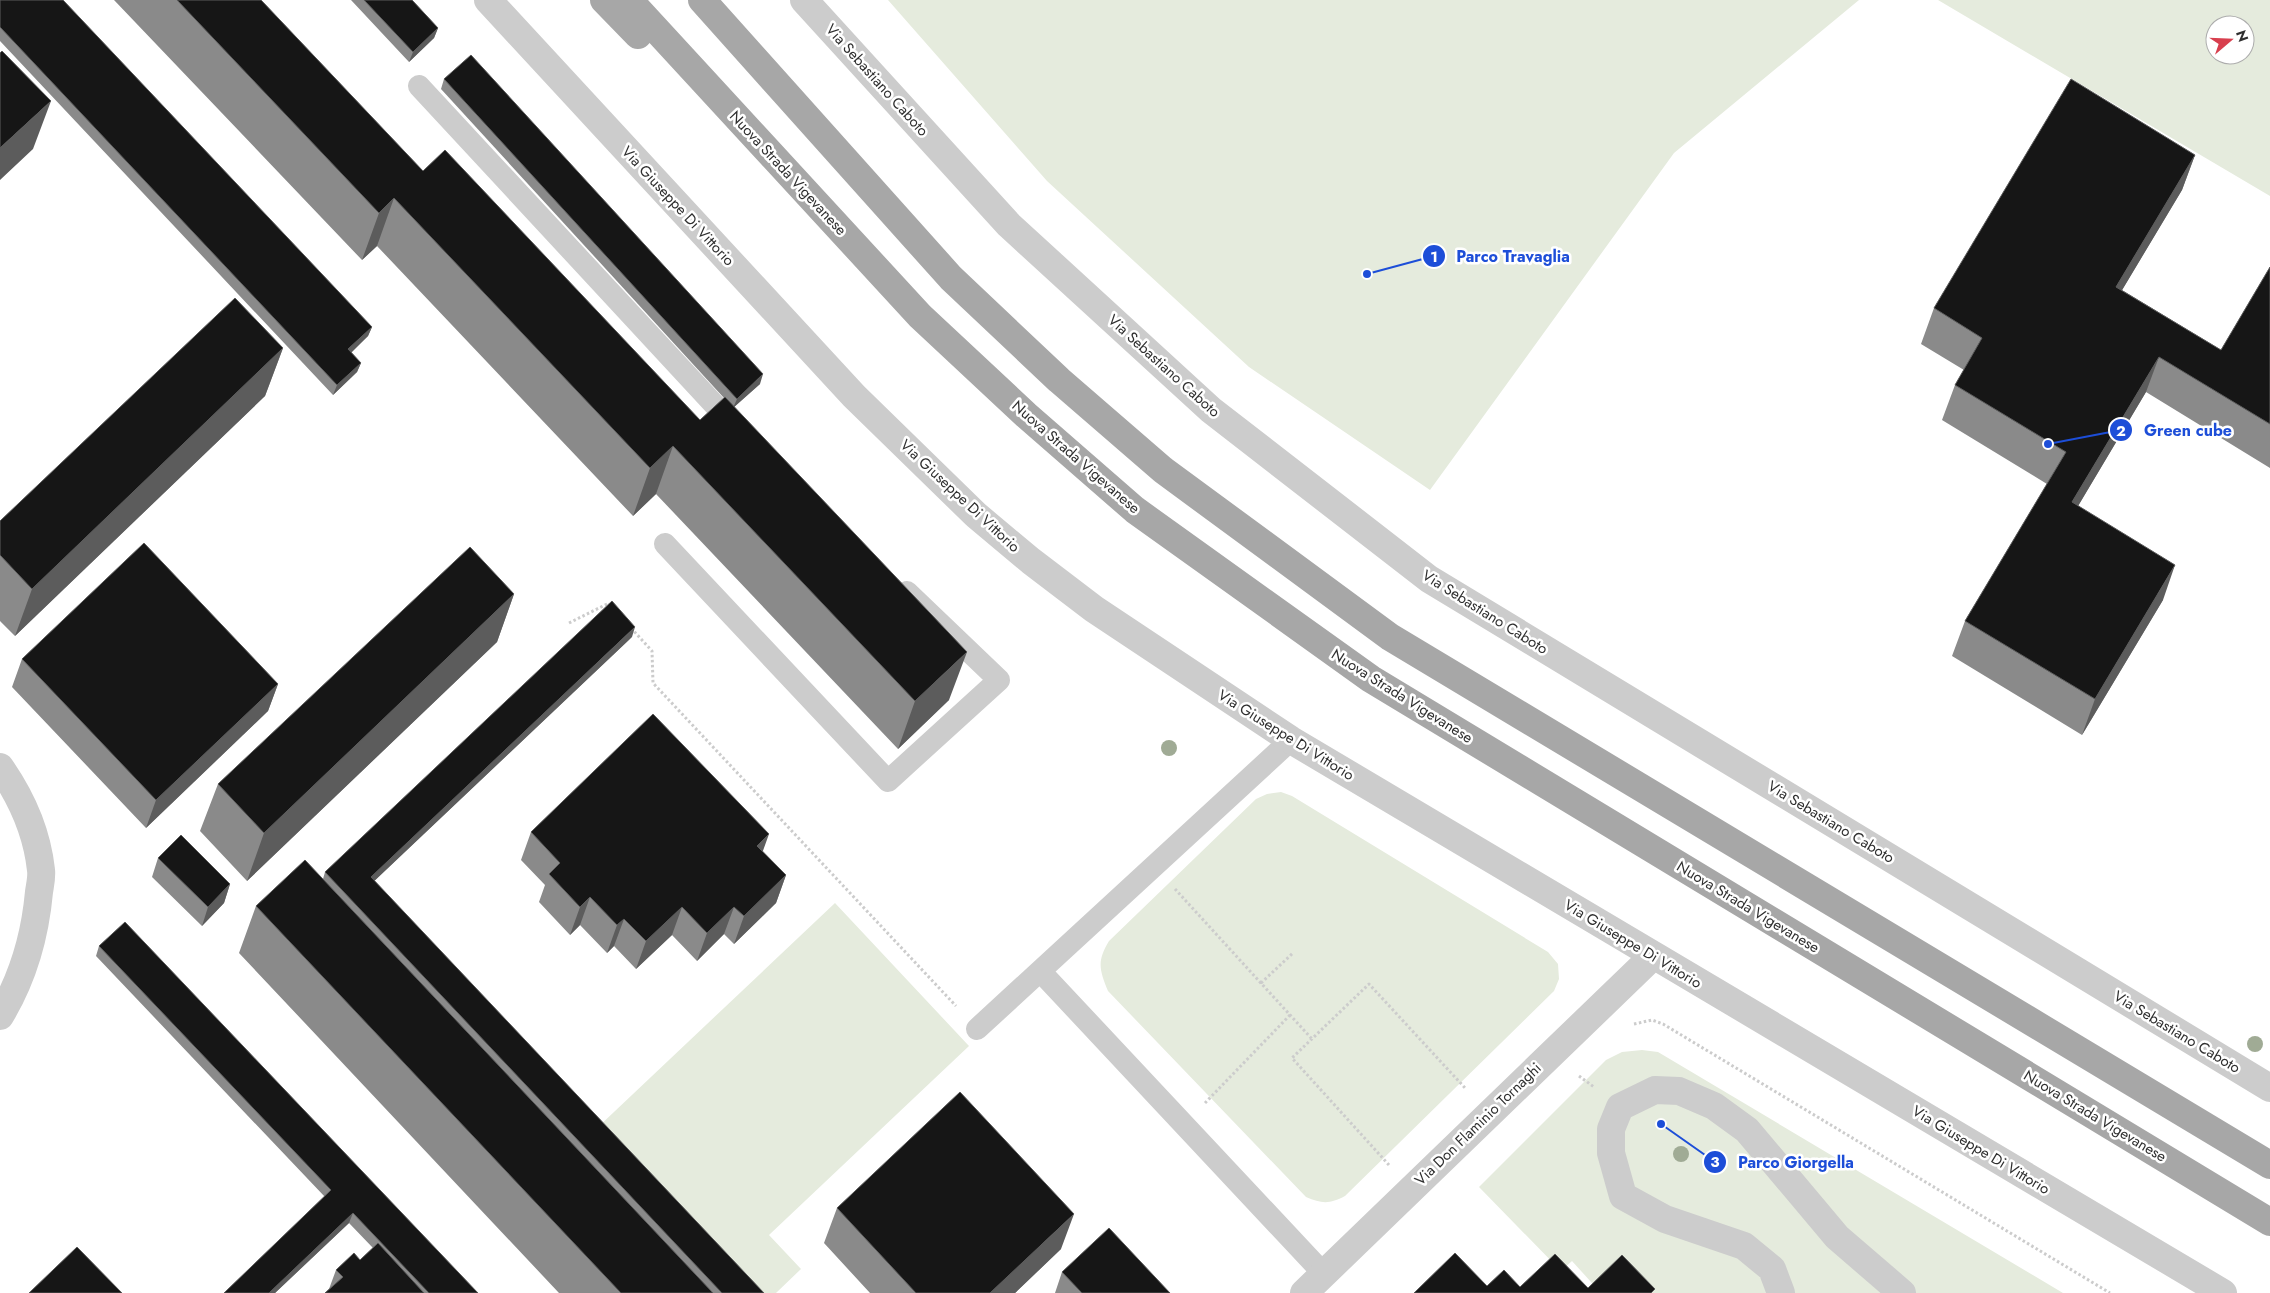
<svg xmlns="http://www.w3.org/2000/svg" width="2270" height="1293" font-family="Jost,sans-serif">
<rect width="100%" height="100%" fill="#fff"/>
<path fill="#e5ebdd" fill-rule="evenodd" d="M888 0H1859L1674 153 1430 490 1249 367 1047 181Z
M1938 0H2270V196ZM2215 25H2245V55H2215Z
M1281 792 1292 796 1548 952 1558 964 1559 979 1554 991 1345 1196C1330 1204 1322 1204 1306 1197L1108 991C1099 969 1097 961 1109 941L1256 799 1267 794Z
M835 903 969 1046 769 1235 801 1269 776 1293H751L596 1129Z
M1642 1050 1658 1052 2063 1293H1601L1572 1261 1561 1271 1479 1187 1606 1060 1622 1052Z"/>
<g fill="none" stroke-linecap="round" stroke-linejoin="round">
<path stroke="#ccc" stroke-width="3" stroke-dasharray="2.5 2.5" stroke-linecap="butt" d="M569 623 609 603 610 605
M631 628 652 651 653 683 956 1006
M1175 889 1312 1039
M1261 983 1293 953
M1634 1024 1652 1020 1663 1024 2110 1293
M1579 1076 1594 1087
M1205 1103 1290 1015
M1389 1165 1292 1058 1369 984 1466 1089"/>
<path stroke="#ccc" stroke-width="22" d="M419 86 736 428
M665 544 888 781 999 680 907 592
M1041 972 1323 1273
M977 1029 1291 740"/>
<path stroke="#ccc" stroke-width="28" d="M1781 1293 1772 1269 1744 1246 1665 1219 1623 1196 1611 1153V1129L1620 1107 1655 1090 1679 1091 1714 1106 1747 1130 1837 1237 1902 1293"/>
<path stroke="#ccc" stroke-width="28" d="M488 0 854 396 976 515 1031 561 1094 609 1291 740 2223 1293
M804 0 1009 225 1211 410 1429 579 2270 1088
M0 767C21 797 37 833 41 870 42 877 40 885 39 892 35 936 23 978 0 1016
M1304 1293 1653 956"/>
<path stroke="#a7a7a7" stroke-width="28" d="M604 0 638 35
M629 0 920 316 1026 415 1135 510 1371 679 2270 1222
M702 0 951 278 1059 380 1163 470 1390 637 2270 1165"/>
</g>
<g fill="#a0ab95">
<circle cx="1169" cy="748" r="8"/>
<circle cx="2255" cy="1044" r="8"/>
<circle cx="1681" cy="1154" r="8"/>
</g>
<path fill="#8a8a8a" d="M0 0 372 327 368 336 351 352 361 363 357 372 333 395 0 41Z
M114 0H261L423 171 700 420 724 398 441 89 444 79 760 384 734 407 949 700 898 749 656 494 633 516 377 246 362 260Z
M351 0H412L438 28 434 38 409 62Z
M2195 155 2182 190 2122 290 2221 350 2270 267V468L2146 392 2078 506 2163 600 2082 735 1952 656 1965 621 2047 484 1942 420 1955 385 1964 370 1921 344 1934 308Z
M283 348 265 396 15 636 0 621V521Z
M514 594 497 642 247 881 200 831 218 784Z
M632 637 374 881 764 1293H559L239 953 256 906 323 879 325 872Z
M22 659 278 684 268 711 146 828 12 687Z
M531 832 763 851 786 875 776 903 734 944 724 934 697 961 672 935 636 969 614 946 607 953 580 925 570 935 539 902 545 885 521 860Z
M158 858 230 884 224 903 202 926 152 877Z
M99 946 478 1293H325L329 1289 336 1270 360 1260 373 1248 349 1223 275 1293H224L325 1197 96 956Z
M837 1208 1061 1249 1015 1293H870L824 1243Z
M1062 1272 1170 1293H1055Z"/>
<path fill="#5c5c5c" d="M438 28 434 38 409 62 413 52Z
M51 101 33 149 0 180V148Z
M2195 155 2182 190 2103 322 2116 287Z
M394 198 377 246 362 260 379 213Z
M372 327 368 336 345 359 348 349Z
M283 348 265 396 15 636 32 589Z
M2159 357 2146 392 2059 538 2072 502Z
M361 363 357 372 333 395 337 385Z
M763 374 760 384 733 408 737 399Z
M673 446 656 494 633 516 650 468Z
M2175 565 2163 600 2082 735 2095 699Z
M514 594 497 642 247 881 264 833Z
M635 627 632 637 368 887 371 877Z
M967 652 949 700 898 749 915 701Z
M278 684 268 711 146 828 156 800Z
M769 834 759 862 757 846Z
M786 875 776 903 734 944 744 916Z
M230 884 224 903 202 926 208 907Z
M590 897 580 925 570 935 580 907Z
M682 907 672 935 636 969 646 941Z
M734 907 724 934 697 961 707 933Z
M624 919 614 946 607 953 617 925Z
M353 1213 349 1223 275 1293H269Z
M1074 1214 1061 1249 1015 1293H990Z"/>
<path fill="#161616" stroke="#5c5c5c" d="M0 0H63L372 327 348 349 361 363 337 385 0 27Z
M177 0H261L423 171 445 150 700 420 725 397 967 652 915 701 673 446 650 468 394 198 379 213Z
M364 0H412L438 28 413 52Z
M2 51 51 101 0 148V53Z
M471 55 763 374 737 399 444 79Z
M2071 79 2195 155 2116 287 2221 350 2270 267V424L2159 357 2072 502 2175 565 2095 699 1965 621 2066 452 1955 385 1982 338 1934 308Z
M235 298 283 348 32 589 0 555V521Z
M144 543 278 684 156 800 22 659Z
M470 547 514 594 264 833 218 784Z
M612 601 635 627 371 877 764 1293H722L325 872Z
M653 714 769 834 757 846 786 875 744 916 734 907 707 933 682 907 646 941 624 919 617 925 590 897 580 907 549 874 560 863 531 832Z
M181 835 230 884 208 907 158 858Z
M305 860 713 1293H621L256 906Z
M125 922 478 1293H429L353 1213 269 1293H224L331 1190 99 946Z
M960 1092 1074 1214 990 1293H916L837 1208Z
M1109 1228 1170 1293H1082L1062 1272Z
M378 1243 424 1293H325L343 1277 336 1270 354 1253 360 1260Z
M77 1247 122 1293H29Z
M1455 1253 1487 1286 1504 1270 1520 1287 1555 1254 1588 1288 1622 1255 1655 1289 1651 1293H1414Z"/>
<g text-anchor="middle" stroke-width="5" stroke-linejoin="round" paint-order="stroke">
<g font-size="15" fill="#2f2f2f" stroke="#fff">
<text transform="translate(877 80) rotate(48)" y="5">Via Sebastiano Caboto</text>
<text transform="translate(788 173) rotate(47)" y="5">Nuova Strada Vigevanese</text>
<text transform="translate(678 206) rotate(47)" y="5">Via Giuseppe Di Vittorio</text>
<text transform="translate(1164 366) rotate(42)" y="5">Via Sebastiano Caboto</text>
<text transform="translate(1076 457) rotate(41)" y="5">Nuova Strada Vigevanese</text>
<text transform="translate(960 496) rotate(43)" y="5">Via Giuseppe Di Vittorio</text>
<text transform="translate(1485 612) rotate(32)" y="5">Via Sebastiano Caboto</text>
<text transform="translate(1402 696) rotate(32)" y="5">Nuova Strada Vigevanese</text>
<text transform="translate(1286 735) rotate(32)" y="5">Via Giuseppe Di Vittorio</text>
<text transform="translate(1831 822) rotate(31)" y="5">Via Sebastiano Caboto</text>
<text transform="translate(1748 907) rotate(31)" y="5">Nuova Strada Vigevanese</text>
<text transform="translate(1633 944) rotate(31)" y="5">Via Giuseppe Di Vittorio</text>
<text transform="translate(2177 1032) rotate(31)" y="5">Via Sebastiano Caboto</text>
<text transform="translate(2095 1116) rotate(31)" y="5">Nuova Strada Vigevanese</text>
<text transform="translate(1478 1124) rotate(-44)" y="5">Via Don Flaminio Tornaghi</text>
<text transform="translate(1981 1150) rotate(31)" y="5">Via Giuseppe Di Vittorio</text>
</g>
</g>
<path fill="none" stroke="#1d4ed8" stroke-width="2" d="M1367 274L1434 256M2048 444L2121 430M1661 1124L1715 1162"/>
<g fill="#1d4ed8" stroke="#fff" stroke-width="2">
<circle cx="1367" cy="274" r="5"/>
<circle cx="2048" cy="444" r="5"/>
<circle cx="1661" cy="1124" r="5"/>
<circle cx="1434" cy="256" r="12"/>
<circle cx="2121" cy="430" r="12"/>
<circle cx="1715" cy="1162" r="12"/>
</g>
<g font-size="15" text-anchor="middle" font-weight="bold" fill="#fff">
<text x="1434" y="262">1</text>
<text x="2121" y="436">2</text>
<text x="1715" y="1167">3</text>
</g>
<g font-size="16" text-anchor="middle" font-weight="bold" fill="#1d4ed8" stroke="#fff" stroke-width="5" stroke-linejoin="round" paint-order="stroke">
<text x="1513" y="262">Parco Travaglia</text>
<text x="2188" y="436">Green cube</text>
<text x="1796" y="1168">Parco Giorgella</text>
</g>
<g transform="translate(2230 40) rotate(71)"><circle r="24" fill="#ffffff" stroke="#acacac"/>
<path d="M0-4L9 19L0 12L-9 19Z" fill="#d83f4e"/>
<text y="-8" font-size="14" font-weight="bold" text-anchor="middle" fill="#2f2f2f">N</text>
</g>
</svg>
